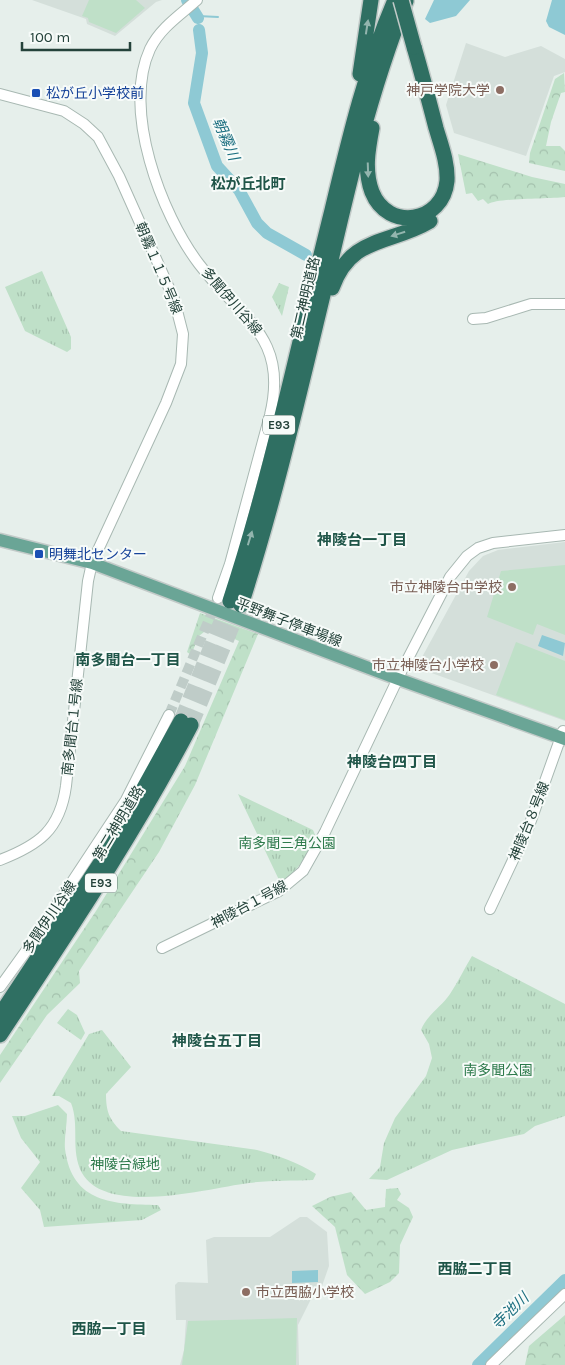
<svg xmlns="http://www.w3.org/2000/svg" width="565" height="1365" font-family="Karla,'Noto Sans JP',sans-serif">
<defs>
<pattern id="grass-tufts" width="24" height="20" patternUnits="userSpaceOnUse" patternTransform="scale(1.25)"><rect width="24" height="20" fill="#bfe0c8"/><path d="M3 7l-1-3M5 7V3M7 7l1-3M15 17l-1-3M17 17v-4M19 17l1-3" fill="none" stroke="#a4c1ad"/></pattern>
<pattern id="forest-crowns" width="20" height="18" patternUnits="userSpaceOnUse" patternTransform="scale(1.25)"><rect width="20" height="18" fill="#bfe0c8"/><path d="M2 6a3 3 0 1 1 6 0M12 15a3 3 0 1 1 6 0" fill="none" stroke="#a4c1ad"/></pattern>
</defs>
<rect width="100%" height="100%" fill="#e6efeb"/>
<path fill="#d4dfda" d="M32 0H162L156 2 115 36 87 24 86 19Z
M466 43 505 57 541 46 565 59V72L554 76 526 156 454 133 446 105Z
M565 542V721L426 671 421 659 469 571 483 556 498 550Z
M300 1217H307L327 1232 329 1266 322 1286 311 1299 298 1325 299 1365H180L184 1350 186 1320H176L175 1285 178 1282 208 1283 206 1240 214 1237H270Z"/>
<path fill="url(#grass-tufts)" d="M42 271 71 337V349L67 352 25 331 5 287Z
M279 283 289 287 282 316 272 297Z
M238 794 313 830 316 837C307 854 298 873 280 882Z
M472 956 565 1004V1116L535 1126 524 1134 452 1150 387 1180 369 1179 380 1167 384 1143 395 1118 426 1076 432 1058 429 1044 421 1030C426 1016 441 1007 450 994 458 982 464 969 472 956Z
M68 1009 77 1015 85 1033 81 1040 57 1023Z
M102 1030 131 1067 106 1094C106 1111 109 1119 121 1131L257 1150C279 1156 297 1162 316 1174L313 1180C292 1181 270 1180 249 1183 209 1188 107 1217 82 1173 70 1150 80 1126 71 1103L59 1096H52L89 1034Z
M58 1105 67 1114C67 1125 64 1138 65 1149 72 1204 114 1204 158 1205L161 1210 142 1220 44 1227 40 1210 21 1188 40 1162 21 1138 12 1116H25Z"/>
<path fill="url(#forest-crowns)" d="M564 73 565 92 561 93 551 122 546 146H560L565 151V171L529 163 530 153 555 79Z
M458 154 532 177 565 184V197C548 199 498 198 488 204L483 199 478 201 472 193 466 194Z
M200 613 258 634 195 785 159 852 79 971 80 983 47 1015 0 1083V1055L96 911 185 766 239 641 209 628 199 636 191 655 187 652Z
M398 1188 401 1194 397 1200 409 1208 413 1217 400 1245 399 1273 390 1282 365 1294 347 1275 335 1227 312 1206 330 1197 351 1192 366 1210 385 1207 386 1189Z
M565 1315V1365H525L529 1346Z"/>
<path fill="#bfe0c8" d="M89 0H136L145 8 116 33 89 22 88 18 82 16Z
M565 565V635L537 624 533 635 487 617 501 571Z
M516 642 565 661V720L496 695Z
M297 1318 296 1365H182L188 1321Z"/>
<path fill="#8ec9d4" d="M434 0H470L456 16 430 23 425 19Z
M552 0H565V35L549 27 546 21Z
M542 635 565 643 563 656 538 646Z
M318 1270V1282L292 1283V1271Z"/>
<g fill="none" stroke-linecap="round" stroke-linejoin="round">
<path stroke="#8ec9d4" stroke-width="2" d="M198 16 218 17"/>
<path stroke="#8ec9d4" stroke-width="12" d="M187 0 198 18
M199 30 202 53 194 103 217 166 239 190 257 223 267 233 306 255
M478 1365 565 1280"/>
<path stroke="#bfccc8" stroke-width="10" stroke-dasharray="10 5" stroke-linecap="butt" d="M169 715 218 598"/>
<path stroke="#bfccc8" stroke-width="15" stroke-dasharray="15 8" stroke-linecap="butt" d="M181 721 229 602
M191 725 241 605"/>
<g stroke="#a8b8b2" stroke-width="12">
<path id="minor" d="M197 0C180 15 160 28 150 49 122 110 161 214 199 264 241 319 289 336 270 415L230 564 218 598
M0 94 64 111 84 124 98 137 119 176 174 299 183 334 181 364 166 403 92 563 88 581 66 786C60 830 39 845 0 860
M473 319 486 318 531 304H565
M490 909 529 826 563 731
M162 948 279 891 303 871 325 832 401 672 450 577 467 556 478 548 493 543 565 535
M0 987 31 944 126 800 169 715
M491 1365 565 1294"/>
</g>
<g stroke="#c2cac8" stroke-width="15">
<path id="major" d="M0 540 92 563 398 679 565 739"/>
</g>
<g stroke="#c2cac8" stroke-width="18">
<path id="highway" d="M360 74 371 0
M372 128C368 149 364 171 372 192 388 232 443 223 447 181 448 163 441 145 436 128 429 101 422 74 414 47
M332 288C351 235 390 245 430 221
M230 601C272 473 299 341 332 210 349 139 366 67 395 0
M241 605C274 503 298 399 323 295 346 195 368 96 406 1
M0 1015 113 844 181 721
M0 1035C67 933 135 833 191 725"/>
</g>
<use href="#minor" stroke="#fff" stroke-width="10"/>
<use href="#major" stroke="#6aa596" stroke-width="12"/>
<use href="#highway" stroke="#2f6f62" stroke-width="15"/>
<g stroke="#c2cac8" stroke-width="18" stroke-linecap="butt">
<path id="highway-bridge" d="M401 0 414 47"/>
</g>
<use href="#highway-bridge" stroke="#2f6f62" stroke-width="15"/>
</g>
<defs><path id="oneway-solid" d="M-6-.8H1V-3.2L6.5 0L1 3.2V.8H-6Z" transform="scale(1.25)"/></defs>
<g fill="#93b5ae">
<use href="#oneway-solid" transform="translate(367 27) rotate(-81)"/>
<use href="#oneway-solid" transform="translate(368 170) rotate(88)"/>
<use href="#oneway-solid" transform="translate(398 234) rotate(163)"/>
<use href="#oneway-solid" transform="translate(250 538) rotate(-73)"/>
</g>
<g fill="#8d6e63" stroke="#f7fbf9" stroke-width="2">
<circle cx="500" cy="90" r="5"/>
<circle cx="512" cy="587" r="5"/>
<circle cx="494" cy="665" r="5"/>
<circle cx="246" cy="1292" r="5"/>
</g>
<g fill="#1a4fb4" stroke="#f7fbf9" stroke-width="2">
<rect x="31" y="88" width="10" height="10" rx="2.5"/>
<rect x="34" y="549" width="10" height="10" rx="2.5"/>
</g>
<g text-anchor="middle" stroke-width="4" stroke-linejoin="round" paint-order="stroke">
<g fill="#f7fbf9" stroke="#637a73" stroke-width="1">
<rect x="263" y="415.5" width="32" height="19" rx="4"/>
<rect x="85" y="873.5" width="32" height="19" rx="4"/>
</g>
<g font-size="12" font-weight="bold" fill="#24423a">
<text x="279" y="429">E93</text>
<text x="101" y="887">E93</text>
</g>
<g font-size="14" fill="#785e54" stroke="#f7fbf9" text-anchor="end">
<text x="490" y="95">神戸学院大学</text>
<text x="502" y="592">市立神陵台中学校</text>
<text x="484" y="670">市立神陵台小学校</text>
<text x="256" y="1297" text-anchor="start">市立西脇小学校</text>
</g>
<g font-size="14" fill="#164399" stroke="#f7fbf9" text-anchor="start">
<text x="46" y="98">松が丘小学校前</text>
<text x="49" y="559">明舞北センター</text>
</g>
<g font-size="14" fill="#24423a" stroke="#f7fbf9">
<text transform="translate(159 268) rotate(67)" y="5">朝霧１１５号線</text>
<text transform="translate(305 298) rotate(-77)" y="5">第二神明道路</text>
<text transform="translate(232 301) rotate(49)" y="5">多聞伊川谷線</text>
<text transform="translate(289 622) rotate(21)" y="5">平野舞子停車場線</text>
<text transform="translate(72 727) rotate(-84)" y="5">南多聞台１号線</text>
<text transform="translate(529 821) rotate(-68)" y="5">神陵台８号線</text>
<text transform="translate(118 823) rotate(-59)" y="5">第二神明道路</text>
<text transform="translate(249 904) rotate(-28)" y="5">神陵台１号線</text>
<text transform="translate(49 917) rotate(-56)" y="5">多聞伊川谷線</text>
</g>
<g font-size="14" fill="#2d7a4b" stroke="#f7fbf9">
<text x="287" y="848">南多聞三角公園</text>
<text x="498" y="1075">南多聞公園</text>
<text x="125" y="1169">神陵台緑地</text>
</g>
<g font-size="15" font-style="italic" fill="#1c6f80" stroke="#f7fbf9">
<text transform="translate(226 139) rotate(67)" y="5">朝霧川</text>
<text transform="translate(510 1311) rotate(-44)" y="5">寺池川</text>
</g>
<g font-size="15" font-weight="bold" fill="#1f5548" stroke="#f7fbf9">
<text x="248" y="189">松が丘北町</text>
<text x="362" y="545">神陵台一丁目</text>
<text x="128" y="665">南多聞台一丁目</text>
<text x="392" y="767">神陵台四丁目</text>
<text x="217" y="1046">神陵台五丁目</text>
<text x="475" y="1274">西脇二丁目</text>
<text x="109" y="1334">西脇一丁目</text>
</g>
</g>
<path d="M22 42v8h108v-8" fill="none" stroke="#24423a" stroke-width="2.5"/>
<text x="30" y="42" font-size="15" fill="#24423a" stroke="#f7fbf9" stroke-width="4" paint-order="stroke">100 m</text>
</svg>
